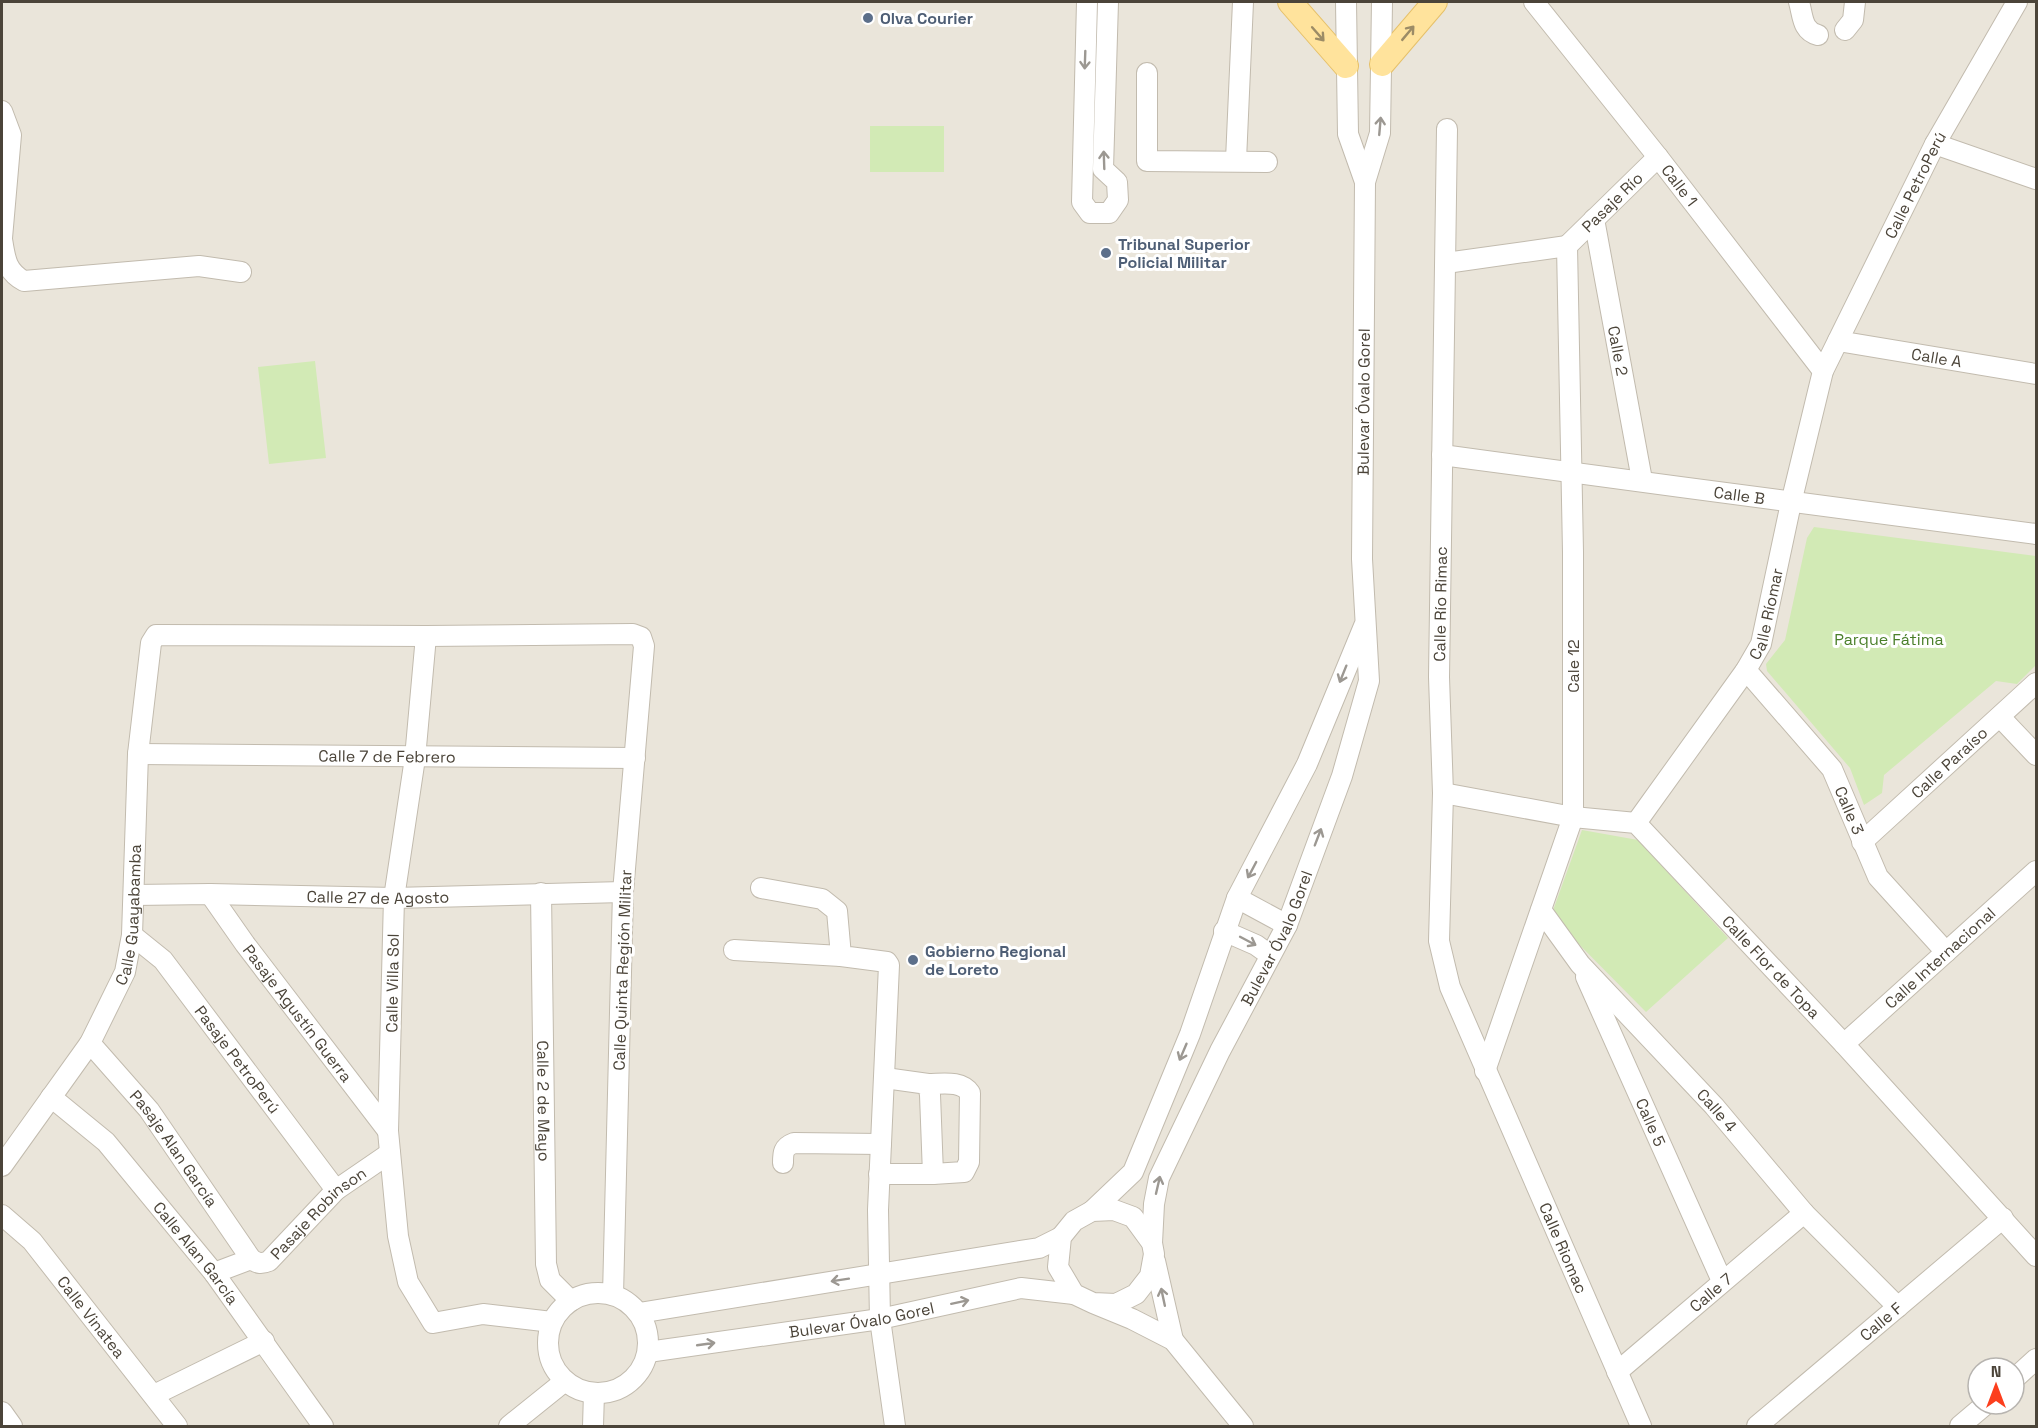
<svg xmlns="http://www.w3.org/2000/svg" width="2038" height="1428" font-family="'Space Grotesk',sans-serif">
<rect width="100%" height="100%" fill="#f6f3ec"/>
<path fill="#eae5da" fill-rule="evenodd" d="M2 2H2036V1426H2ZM1978 1368H2014V1404H1978Z"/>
<path fill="#d2eab5" d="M870 126H944V172H870Z
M315 361 326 458 269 464 258 367Z
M1814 527 2036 556V665L2017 684 1996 681 1884 775 1882 793 1864 805 1850 768 1767 671 1766 664 1785 640 1807 538Z
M1582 830 1638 840 1728 938 1646 1012 1551 916Z"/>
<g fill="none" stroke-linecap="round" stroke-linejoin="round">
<g stroke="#c2bbae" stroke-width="22">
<g id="minor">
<path d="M1087 2 1082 202 1090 213H1109L1118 200 1117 182 1103 169 1108 2"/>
<path d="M1346 2 1348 134 1365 182"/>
<path id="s1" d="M1534 2 1658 157 1823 371"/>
<path d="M1799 2C1803 16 1802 31 1818 35"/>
<path d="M1845 30 1853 20 1855 2"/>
<path d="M1147 73V161L1267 162"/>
<path d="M2 111 11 135 2 238"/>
<path id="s2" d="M1447 129 1439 677 1443 793 1439 941 1450 987 1641 1426"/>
<path d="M1935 144 2036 179"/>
<path d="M1236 160 1243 2"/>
<path id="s3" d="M1594 219 1642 480"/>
<path d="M2 239C5 258 6 271 24 281L199 266 241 272"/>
<path id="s4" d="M1567 246 1658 157"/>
<path d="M1446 263 1567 246"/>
<path id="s5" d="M1838 341 2036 374"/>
<path id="s6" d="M1442 455C1640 481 1838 509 2036 534"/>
<path d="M426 636 415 758 394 898 388 1131 398 1236 408 1282 433 1323 483 1314 552 1322"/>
<path id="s7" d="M1746 670 1832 769 1878 877 1946 952"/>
<path d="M2001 718 2036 755"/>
<path id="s8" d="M138 754 635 758"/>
<path id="s9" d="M1443 793 1573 817 1636 823 1844 1044 2036 1256"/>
<path id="s10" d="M1636 823 1746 670 1761 644 1791 503 1823 371 1935 144 2017 2"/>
<path id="s11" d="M1862 842 2036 683"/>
<path d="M761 888 822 899 837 911 841 956 887 962 889 965 878 1210 880 1319 895 1426"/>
<path id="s12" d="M541 893 546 1264 550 1280 571 1301"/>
<path id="s13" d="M210 894 245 944 388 1131"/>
<path id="s14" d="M134 895 210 894 394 898 623 892"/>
<path d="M1237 898 1287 925"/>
<path id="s15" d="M1541 910 1580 964 1714 1106 1804 1213 1898 1307"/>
<path d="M1224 931 1256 945 1270 955"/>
<path id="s16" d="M132 935 163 960 336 1190"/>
<path d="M734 950 841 956"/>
<path id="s17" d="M1586 977 1722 1281"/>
<path id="s18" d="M90 1043 149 1110 251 1259C258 1264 262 1264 269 1261L336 1190 390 1153"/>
<path id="s19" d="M1844 1044 2036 871"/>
<path d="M1485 1071 1573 817V552L1567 246"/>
<path d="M928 1084C942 1084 961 1080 970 1093L969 1162 964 1172 933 1174"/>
<path id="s20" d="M51 1097 106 1142 214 1273 323 1426"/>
<path d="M783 1163C783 1153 783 1147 794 1143L881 1144"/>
<path id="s21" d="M2 1166 90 1043 125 972 132 935 138 754 151 643 156 635 426 636 633 634 641 637 644 646 623 892 613 1295"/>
<path d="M879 1174H933L930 1095 928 1084 885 1078"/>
<path d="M1092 1211 1133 1172 1190 1034 1237 898 1307 764 1364 626"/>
<path id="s22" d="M2 1215 32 1241 177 1426"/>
<path id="s23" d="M1152 1243 1154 1204 1159 1178 1220 1051 1287 925 1342 776 1369 681 1362 559 1365 182 1380 133 1382 2"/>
<path d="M1155 1261 1173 1340"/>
<path d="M214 1273 251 1259"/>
<circle cx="598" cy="1343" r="50"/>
<path d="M1093 1303 1116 1304 1136 1294 1150 1276 1154 1254 1152 1243 1133 1217 1114 1210 1092 1211 1074 1221 1061 1237 1058 1267 1074 1294 1093 1303 1132 1319 1173 1340 1243 1426"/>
<path d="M639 1313 1039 1248 1061 1237"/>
<path id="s24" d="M648 1352 880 1319 1021 1288 1074 1294"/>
<path id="s25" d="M1617 1372 1804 1213"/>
<path d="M2014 1379 2036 1359"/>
<path d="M154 1395 264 1341"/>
<path d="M2 1412 12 1426"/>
<path d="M509 1426 565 1381"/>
<path d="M593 1426 594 1393"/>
<path id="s26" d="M1757 1426 2003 1218"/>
<path d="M1960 1426 1986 1404"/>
</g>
</g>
<g stroke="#e6c16a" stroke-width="26">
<path id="major" d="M1290 2 1346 66
M1382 64 1435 2"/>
</g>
<use href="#minor" stroke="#fff" stroke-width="20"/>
<use href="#major" stroke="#ffe39c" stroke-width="24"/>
</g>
<defs><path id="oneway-shaft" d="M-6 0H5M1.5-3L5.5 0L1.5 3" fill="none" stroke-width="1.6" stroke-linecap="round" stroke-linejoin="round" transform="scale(1.5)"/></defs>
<g stroke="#9c8c66">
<use href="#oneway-shaft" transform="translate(1408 33) rotate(-50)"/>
<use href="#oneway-shaft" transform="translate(1318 34) rotate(49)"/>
</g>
<g stroke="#9c9892">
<use href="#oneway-shaft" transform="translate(1085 60) rotate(92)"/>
<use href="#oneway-shaft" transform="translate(1380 126) rotate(-85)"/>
<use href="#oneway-shaft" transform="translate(1104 160) rotate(-92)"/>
<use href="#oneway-shaft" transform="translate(1343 674) rotate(112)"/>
<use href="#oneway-shaft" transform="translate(1318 837) rotate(-69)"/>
<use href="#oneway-shaft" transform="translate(1252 870) rotate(118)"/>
<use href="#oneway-shaft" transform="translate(1248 941) rotate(28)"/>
<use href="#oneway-shaft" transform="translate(1183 1052) rotate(113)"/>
<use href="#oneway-shaft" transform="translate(1158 1185) rotate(-77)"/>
<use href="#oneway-shaft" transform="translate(840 1280) rotate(171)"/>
<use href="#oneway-shaft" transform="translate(1163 1297) rotate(-102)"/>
<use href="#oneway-shaft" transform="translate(960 1302) rotate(-12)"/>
<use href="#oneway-shaft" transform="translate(706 1344) rotate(-8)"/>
</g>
<g fill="#5c6f8a" stroke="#fff" stroke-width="2">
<circle cx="868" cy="18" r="6"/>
<circle cx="1106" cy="253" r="6"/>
<circle cx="913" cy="960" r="6"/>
</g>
<g text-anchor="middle" stroke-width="6" stroke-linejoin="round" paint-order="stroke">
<g font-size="16" font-weight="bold" fill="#4e5e75" stroke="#fff" text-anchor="start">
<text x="880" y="24">Olva Courier</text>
<text x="1118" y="250">Tribunal Superior<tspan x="1118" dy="18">Policial Militar</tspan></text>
<text x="925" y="957">Gobierno Regional<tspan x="925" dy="18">de Loreto</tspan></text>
</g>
<g font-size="16" fill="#4b4439" stroke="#fff">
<text dy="6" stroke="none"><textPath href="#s10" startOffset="706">Calle PetroPerú</textPath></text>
<text dy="6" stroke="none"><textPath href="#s1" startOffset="234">Calle 1</textPath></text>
<text dy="6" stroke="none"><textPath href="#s4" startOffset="63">Pasaje Río</textPath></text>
<text dy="6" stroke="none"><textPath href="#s3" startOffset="134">Calle 2</textPath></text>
<text dy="6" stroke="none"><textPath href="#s5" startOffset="100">Calle A</textPath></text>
<text dy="6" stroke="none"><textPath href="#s23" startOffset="886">Bulevar Óvalo Gorel</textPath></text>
<text dy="6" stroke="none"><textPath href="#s6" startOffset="300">Calle B</textPath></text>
<text transform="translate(1440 604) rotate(-89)" y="6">Calle Río Rimac</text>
<text dy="6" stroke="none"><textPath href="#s10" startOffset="249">Calle Ríomar</textPath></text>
<text transform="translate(1573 666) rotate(-90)" y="6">Cale 12</text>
<text dy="6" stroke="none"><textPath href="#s8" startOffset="249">Calle 7 de Febrero</textPath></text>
<text dy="6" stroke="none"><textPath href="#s11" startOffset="118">Calle Paraíso</textPath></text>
<text dy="6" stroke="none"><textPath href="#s7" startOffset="176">Calle 3</textPath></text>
<text dy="6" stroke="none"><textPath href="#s14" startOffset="244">Calle 27 de Agosto</textPath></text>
<text dy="6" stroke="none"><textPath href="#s21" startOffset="288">Calle Guayabamba</textPath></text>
<text dy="6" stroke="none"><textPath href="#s23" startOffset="333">Bulevar Óvalo Gorel</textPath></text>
<text dy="6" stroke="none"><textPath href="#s19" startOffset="129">Calle Internacional</textPath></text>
<text dy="6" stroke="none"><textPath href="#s9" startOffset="393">Calle Flor de Topa</textPath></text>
<text transform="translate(622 970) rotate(-88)" y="6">Calle Quinta Región Militar</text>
<text transform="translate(392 983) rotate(-89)" y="6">Calle Villa Sol</text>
<text dy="6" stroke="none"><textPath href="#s13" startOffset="148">Pasaje Agustín Guerra</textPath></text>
<text dy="6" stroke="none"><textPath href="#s16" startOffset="164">Pasaje PetroPerú</textPath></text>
<text dy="6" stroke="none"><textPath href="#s12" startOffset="208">Calle 2 de Mayo</textPath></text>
<text dy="6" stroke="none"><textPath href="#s15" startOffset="267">Calle 4</textPath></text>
<text dy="6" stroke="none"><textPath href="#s17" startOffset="159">Calle 5</textPath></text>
<text dy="6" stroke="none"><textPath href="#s18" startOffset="135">Pasaje Alan García</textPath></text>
<text dy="6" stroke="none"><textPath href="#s18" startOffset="358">Pasaje Robinson</textPath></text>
<text dy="6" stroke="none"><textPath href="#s2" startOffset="1144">Calle Riomac</textPath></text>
<text dy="6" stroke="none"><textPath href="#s20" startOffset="214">Calle Alan García</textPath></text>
<text dy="6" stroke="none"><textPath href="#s25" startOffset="123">Calle 7</textPath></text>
<text dy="6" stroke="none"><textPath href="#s22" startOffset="136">Calle Vinatea</textPath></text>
<text dy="6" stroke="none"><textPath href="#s24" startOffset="216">Bulevar Óvalo Gorel</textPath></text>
<text dy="6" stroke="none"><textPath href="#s26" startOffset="162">Calle F</textPath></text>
</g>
<g font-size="16" fill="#4a7f2a" stroke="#fff">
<text x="1889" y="645">Parque Fátima</text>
</g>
</g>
<rect width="2038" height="1428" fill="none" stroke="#4b4439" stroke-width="6"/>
<g transform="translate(1996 1386)"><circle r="28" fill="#ffffff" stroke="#b7b4b0" stroke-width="1.5"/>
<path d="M0-4.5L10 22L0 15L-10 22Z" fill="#fc3f1d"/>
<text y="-9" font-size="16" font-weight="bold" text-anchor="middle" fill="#4b4439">N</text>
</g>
</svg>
